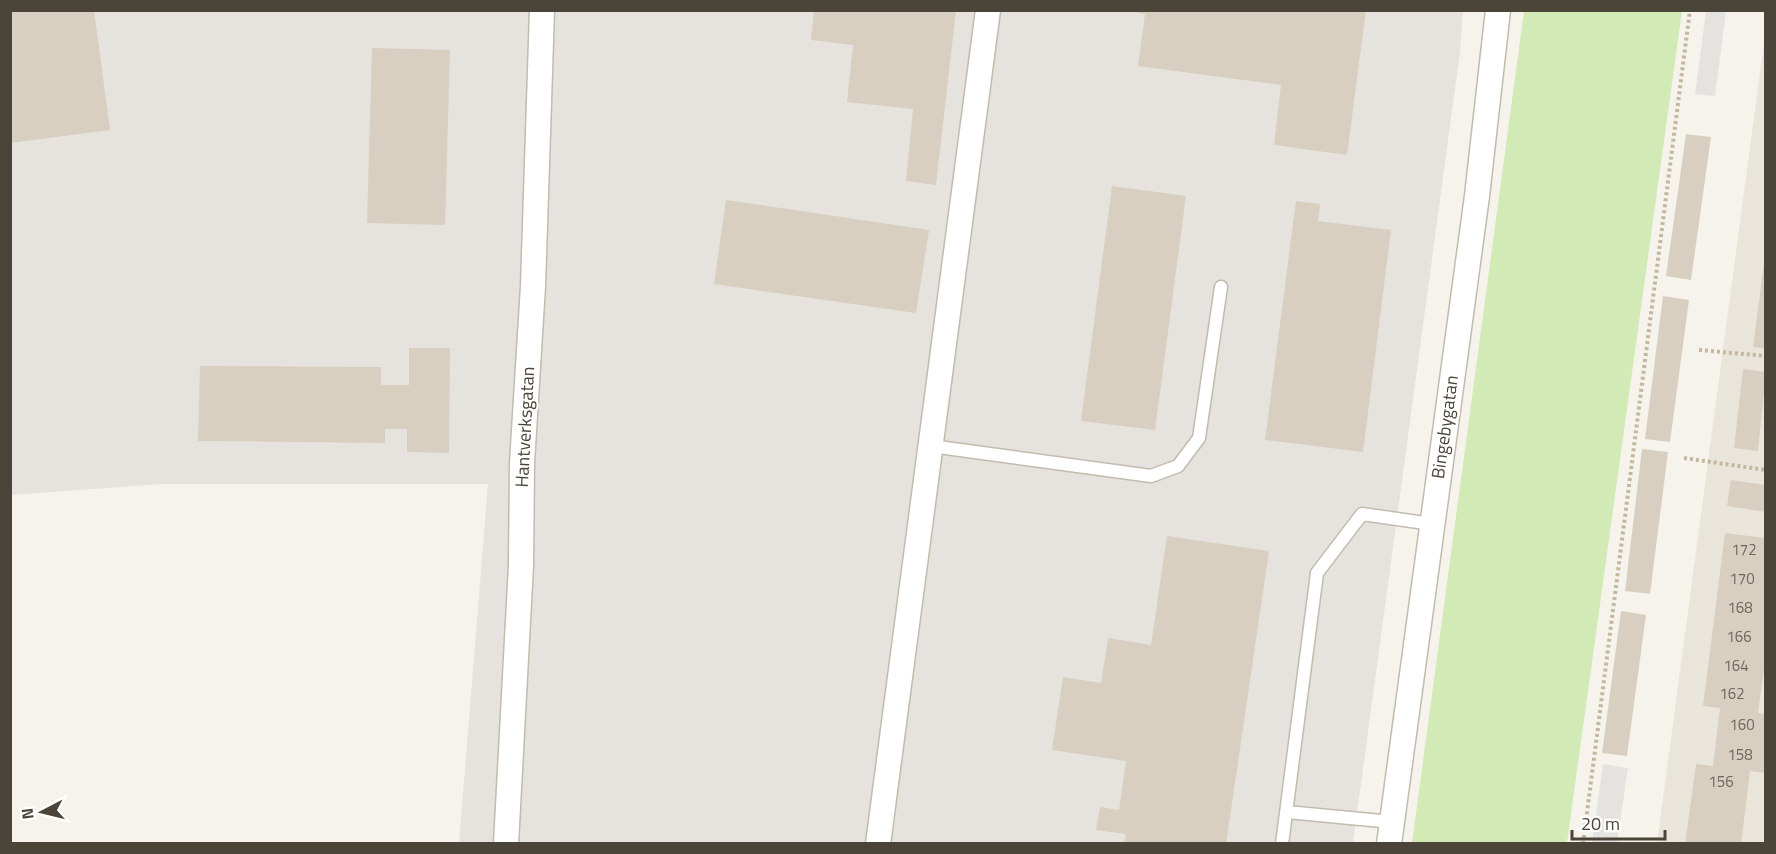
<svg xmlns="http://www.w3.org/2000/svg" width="1776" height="854" font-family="'Titillium Web',sans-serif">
<rect width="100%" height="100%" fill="#f6f3ec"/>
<path fill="#eae5da" d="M1765 35V843H1657Z"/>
<path fill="#e6e2dd" d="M11 11H1463L1460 52 1353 843H459L488 484H161L11 495Z"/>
<path fill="#d2eab5" d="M1524 11H1682L1567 843H1412Z"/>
<path fill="#e5e3e0" d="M1706 11H1726L1715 96 1695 94Z
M1603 764 1628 768 1617 843H1592Z"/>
<path fill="#d8cfc1" d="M10 10H94L110 130 10 143Z
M814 10H956L936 185 906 181 913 109 847 102 853 45 811 40Z
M1126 10H1366L1347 155 1274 145 1281 85 1138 66 1145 14Z
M372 48 450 50 445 225 367 223Z
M1686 134 1711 137 1691 280 1666 276Z
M1112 186 1186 196 1155 430 1081 421Z
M726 200 929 230 916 313 714 284Z
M1296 201 1320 204 1318 221 1391 230 1363 452 1265 440Z
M1764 263H1766V349L1753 347Z
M1663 296 1689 300 1670 442 1645 439Z
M409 348H450L449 453 407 452V429H385V443L198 441 200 366 381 367V385H409Z
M1743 369 1766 372 1758 451 1734 448Z
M1642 449 1668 452 1650 594 1625 591Z
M1731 480 1766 485V512L1727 506Z
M1725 533 1766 538V655L1758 713 1766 714V773L1750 771 1741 844H1685L1696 764 1713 766 1720 708 1703 706Z
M1167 536 1269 551 1226 844H1124L1126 834 1096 830 1100 807 1119 810 1126 761 1052 750 1063 677 1101 683 1108 638 1151 645Z
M1621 611 1646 615 1627 756 1602 753Z"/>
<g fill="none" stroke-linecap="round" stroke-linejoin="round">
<g stroke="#c2bbae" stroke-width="15">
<path id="lane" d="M931 446 1151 476 1178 466 1199 438 1221 287
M1287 812 1392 822
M1282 844 1317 573 1362 514 1432 524"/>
</g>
<g stroke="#c2bbae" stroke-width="27">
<path id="street" d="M506 844 521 565 522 463 533 286 542 10
M878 844 988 10
M1389 844 1477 196 1498 10"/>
</g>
<path stroke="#c4b79f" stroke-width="4" stroke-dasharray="3 3" stroke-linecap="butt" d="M1699 350 1766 356
M1684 458 1766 470
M1583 844 1690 10"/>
<use href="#lane" stroke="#fff" stroke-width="12"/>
<use href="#street" stroke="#fff" stroke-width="24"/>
</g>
<g text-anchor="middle" stroke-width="4.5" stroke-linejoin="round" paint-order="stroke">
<g font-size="15" fill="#6e675b">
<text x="1744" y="555">172</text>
<text x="1742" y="584">170</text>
<text x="1740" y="613">168</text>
<text x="1739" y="642">166</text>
<text x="1736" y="671">164</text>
<text x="1732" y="699">162</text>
<text x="1742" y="730">160</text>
<text x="1740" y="760">158</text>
<text x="1721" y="787">156</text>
</g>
<g font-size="18" fill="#4b4439" stroke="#fff">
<text transform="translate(525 427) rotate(-87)" y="6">Hantverksgatan</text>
<text transform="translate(1445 427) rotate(-82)" y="6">Bingebygatan</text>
</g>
</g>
<rect width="1776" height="854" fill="none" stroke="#4b4439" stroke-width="24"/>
<g transform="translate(42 812) rotate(263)" stroke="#ffffff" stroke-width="4.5" paint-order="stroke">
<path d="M0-4.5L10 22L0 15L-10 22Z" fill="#4b4439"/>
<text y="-9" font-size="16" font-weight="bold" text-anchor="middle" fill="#4b4439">N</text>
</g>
<path d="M1572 830v9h93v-9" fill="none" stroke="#4b4439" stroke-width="3"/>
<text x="1581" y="830" font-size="18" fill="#4b4439" stroke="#ffffff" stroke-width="4.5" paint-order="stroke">20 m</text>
</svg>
